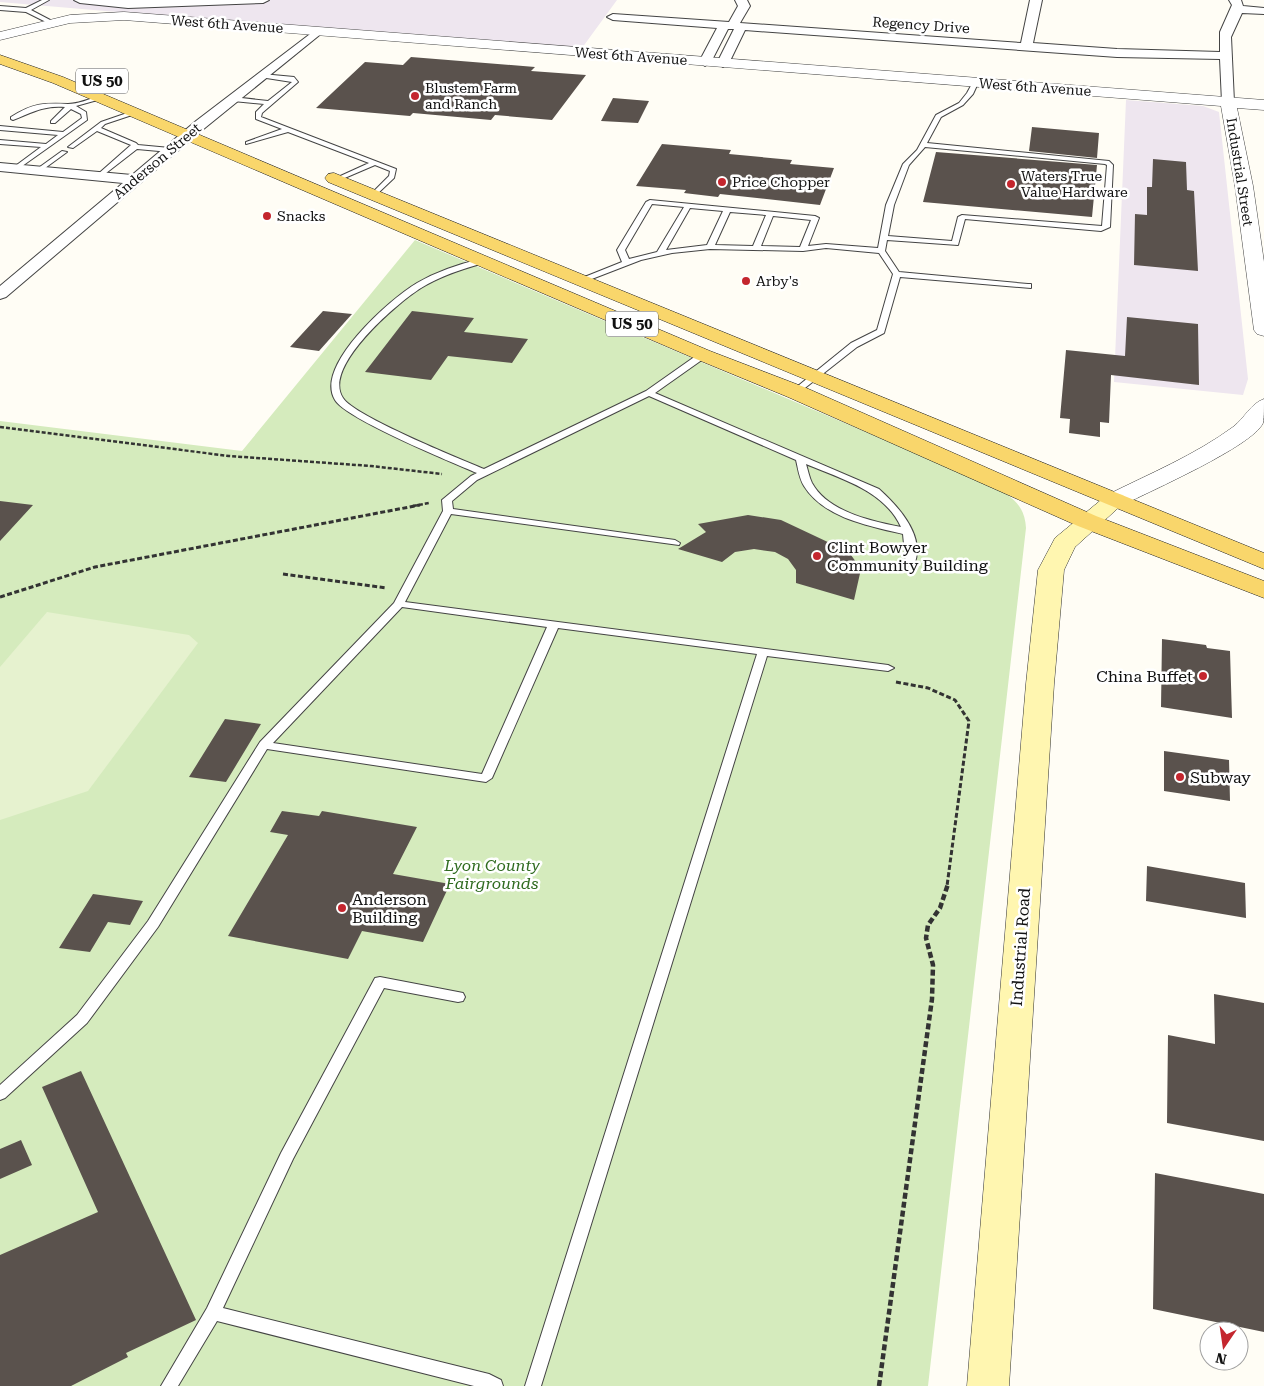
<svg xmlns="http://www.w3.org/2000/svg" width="1264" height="1386" font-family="'Roboto Serif',serif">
<rect width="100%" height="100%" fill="#fffdf5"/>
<path fill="#eee6ef" d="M0 0H617L582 48 117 12 0 2Z
M1126 100 1203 106 1219 112 1248 379 1243 395 1114 382Z"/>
<path fill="#d5ebbd" d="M415 240 997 488C1014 498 1025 507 1026 528L928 1386H0V421L242 451Z"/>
<path fill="#e6f2cf" d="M47 612 189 635 198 643 88 791 0 820V667Z"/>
<path fill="#5a524d" d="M411 57 535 67 531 71 586 75 552 120 495 115 491 120 413 113 410 116 316 108 365 62 403 65Z
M613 98 649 101 638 123 601 121Z
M1032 127 1099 133 1097 158 1029 151Z
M662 144 731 150 729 154 792 160 790 164 834 168 820 205 720 194 718 197 684 193 686 190 636 186Z
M936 152 1097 165 1092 217 923 202Z
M1153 159 1186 162 1187 190 1194 191 1198 271 1134 265 1135 214 1147 215V187H1152Z
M323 311 352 314 319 351 290 347Z
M412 311 474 318 464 332 528 339 512 363 448 356 431 380 365 372Z
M1127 317 1198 324 1199 385 1111 375 1109 423 1100 422V437L1069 433 1070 419 1060 418 1066 350 1125 356Z
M0 501 33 505 0 541Z
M748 515 781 520 832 544 841 541 861 569 854 600 796 583V570L788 559 775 552 754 549 735 552 722 562 678 549 706 532 698 524Z
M1162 639 1206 645 1207 648 1230 651 1232 718 1161 707Z
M225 719 261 724 226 782 189 777Z
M1164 751 1229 760 1230 801 1164 791Z
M282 811 319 816 322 811 417 827 393 874 450 884 423 942 362 931 348 959 228 936 288 835 270 832Z
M1147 866 1245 883 1246 918 1146 901Z
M93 894 143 901 130 925 108 922 90 952 59 948Z
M1214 994 1264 1003V1141L1167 1123 1168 1035 1215 1044Z
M81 1071 196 1320 126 1353 128 1357 71 1386H0V1255L98 1212 42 1087Z
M21 1140 32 1165 0 1179V1149Z
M1155 1173 1264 1194V1332L1153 1309Z"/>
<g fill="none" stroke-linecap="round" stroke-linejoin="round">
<g stroke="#444" stroke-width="2">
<path id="service" d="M42 0H49L31 10 52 21V23H48L26 12 0 10V6L26 8Z
M262 74 294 77 298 82 262 113 261 117 396 169 394 178 375 196 371 194 389 176 390 171 375 165 340 180H336V178L369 163 288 132 246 144V142L282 129 256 119V112L264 104 233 101 230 99 233 97 268 101 292 82 260 77V75Z
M973 82 978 83 973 94 963 105 941 117 927 143 1109 161 1113 165 1110 227 1101 231 965 219 958 245 887 240 885 251 899 272 1028 284H1031V288L900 277 884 333 857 347 796 395 793 394V390L851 343 877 330 893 274 879 253 826 248 803 251 710 249 672 253 641 260 584 282 577 280 622 262 617 250 646 202 650 200 815 216 819 218 808 246 826 244 878 248 886 205 903 164 917 150 936 115 959 103 967 93ZM925 147 1105 164 1107 165 1102 226 962 215 958 217 952 241 888 236 894 205 909 165ZM652 204 684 207 657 252 629 259 625 250ZM690 208 723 211 707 245 666 250ZM730 212 766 215 753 246 715 245ZM773 216 811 220 800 247 761 246Z
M99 96 101 97V99L76 106 86 112 87 120 18 169H14V167L41 147 0 144V140L46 144 58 135 0 130V126L63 132 82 118 81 114 71 109 55 123H51V121L65 107C44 105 31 113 13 120L11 119V117C33 103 43 103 68 104 78 104 90 99 99 96Z
M133 111 136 113 135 114 105 124 101 128 136 143 138 145 170 148 173 150 170 152 137 149 101 177H97V175L131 145 97 131 73 148 68 147 101 122Z
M62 151 67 152 41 171H37V169Z
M481 259 485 261 484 263C462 269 440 276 421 288 397 303 322 367 343 398 354 416 460 459 484 469L646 391 700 353H706V357L655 393 879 489C899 507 926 537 914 565H906L903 534C869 526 824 518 804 486 799 478 798 468 796 460L649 396 477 480 452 501 453 509 675 540 680 543 679 545 451 514 405 602 888 665 894 668 888 671 767 656 541 1386H525L757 654 558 628 492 778 486 782 267 749 158 927 87 1023 5 1098 0 1100V1085L77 1015 148 921 260 742 394 603 443 511 442 500 471 476 477 473C451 462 346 419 335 400 314 366 390 299 417 283 436 272 459 264 481 259ZM806 464C841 479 884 490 901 527 871 521 828 512 812 483 809 477 808 470 806 464ZM402 607 547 627 482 774 273 743Z
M380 977 458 992 463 993 465 997 463 1001 458 1002 384 988 293 1159 223 1308 489 1374 501 1380 503 1386H474L217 1321 178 1386H161L207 1308 281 1153 375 978Z"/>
</g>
<g stroke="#444" stroke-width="2">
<path id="minor" d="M74 0H269L263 3 128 8 80 3Z
M735 0H747L750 6 740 23 1021 43 1030 0H1042L1033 43 1117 49 1220 52V32L1232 5 1229 0H1241L1243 6 1264 8V14L1242 13 1231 37 1234 102 1228 106 1222 102 1220 59 1117 57 745 30 729 63 723 67 717 63 734 29H728L711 62 705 66 699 62 717 28 613 20 607 17 613 14 729 22 738 6Z
M318 28 322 29V33L206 127 6 297 0 299V286L123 183 0 171V163L132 175 196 121Z"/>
</g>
<g stroke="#444" stroke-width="1">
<path id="tertiary" d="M124 12 1264 100V110L1237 108 1253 186 1264 262V336L1257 334 1254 330 1235 186 1221 106 124 20 70 23 0 40V32L70 15Z
M1264 399C1264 406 1264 417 1263 423 1253 446 1150 491 1123 505L1115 507 1107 505 1103 500 1107 495C1149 474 1195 455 1233 427 1244 419 1251 403 1264 399Z"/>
</g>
<g stroke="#333" stroke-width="1">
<path id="secondary" d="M1115 493 1123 495 1127 500 1075 547 1064 570 1054 684 1009 1386H967L1026 684 1038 570 1055 538 1107 495Z"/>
</g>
<g stroke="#222" stroke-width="1">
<path id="primary" d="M0 55 63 77 710 351 804 387 1096 516 1264 581V598L1078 526 788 397 696 359 53 83 0 64Z
M334 173 1264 553V569L328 182 325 178 328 174Z"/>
</g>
<path stroke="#333" stroke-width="2.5" stroke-dasharray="4 2" stroke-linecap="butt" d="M0 427 229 456 371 466 442 474
M413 506 429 503"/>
<path stroke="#333" stroke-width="3" stroke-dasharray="5 2.5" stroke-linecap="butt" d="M283 574 387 588
M0 597 95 567 420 505
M896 682 928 688 955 700 969 721 947 886"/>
<path stroke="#333" stroke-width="4.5" stroke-dasharray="6 3" stroke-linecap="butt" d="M879 1386 932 999 933 965 926 938 928 925 940 908 948 884"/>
<use href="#service" fill="#fff" fill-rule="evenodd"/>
<use href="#minor" fill="#fff" fill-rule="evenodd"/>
<use href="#tertiary" fill="#fff" fill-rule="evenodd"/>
<use href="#secondary" fill="#fff6b0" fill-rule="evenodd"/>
<use href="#primary" fill="#f9d66b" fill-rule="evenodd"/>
</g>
<g fill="#c4262e" stroke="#fff" stroke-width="2">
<circle cx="415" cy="96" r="5"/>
<circle cx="722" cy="182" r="5"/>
<circle cx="1011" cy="184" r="5"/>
<circle cx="267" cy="216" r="5"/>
<circle cx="746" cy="281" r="5"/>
<circle cx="817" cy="556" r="5"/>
<circle cx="1203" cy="676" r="5"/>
<circle cx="1180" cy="777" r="5"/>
<circle cx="342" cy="908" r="5"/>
</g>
<g text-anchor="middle" stroke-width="5" stroke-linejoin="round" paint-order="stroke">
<g font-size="14" fill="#111" stroke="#fff">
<text transform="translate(227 24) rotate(4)" y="5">West 6th Avenue</text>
<text transform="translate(921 25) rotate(4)" y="5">Regency Drive</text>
<text transform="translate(631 56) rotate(4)" y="5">West 6th Avenue</text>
<text transform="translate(1035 87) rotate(4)" y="5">West 6th Avenue</text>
<text transform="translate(157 161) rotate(-40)" y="5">Anderson Street</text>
<text transform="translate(1240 172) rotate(81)" y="5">Industrial Street</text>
</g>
<g font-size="14" fill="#111" stroke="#fff" text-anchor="start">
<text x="425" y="93">Blustem Farm<tspan x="425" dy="16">and Ranch</tspan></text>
<text x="1021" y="181">Waters True<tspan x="1021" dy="16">Value Hardware</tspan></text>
<text x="732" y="187">Price Chopper</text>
<text x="277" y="221">Snacks</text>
<text x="756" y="286">Arby's</text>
</g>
<g fill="#fff" stroke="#585858" stroke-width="1">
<rect x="76" y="68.5" width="52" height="25" rx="4"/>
<rect x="606" y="311.5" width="52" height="25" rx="4"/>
</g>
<g font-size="15" font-weight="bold" fill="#111">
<text x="102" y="86">US 50</text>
<text x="632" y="329">US 50</text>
</g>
<g font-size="16" fill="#111" stroke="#fff" text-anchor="start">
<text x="827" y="553">Clint Bowyer<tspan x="827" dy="18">Community Building</tspan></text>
<text x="1193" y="682" text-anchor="end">China Buffet</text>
<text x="1190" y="783">Subway</text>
<text x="352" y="905">Anderson<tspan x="352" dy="18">Building</tspan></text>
</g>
<g font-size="16" font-style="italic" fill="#2f6b1f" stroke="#fff">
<text x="492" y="871">Lyon County<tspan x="492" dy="18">Fairgrounds</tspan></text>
</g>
<g font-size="16" fill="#111" stroke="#fff">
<text transform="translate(1020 947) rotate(-86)" y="6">Industrial Road</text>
</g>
</g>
<g transform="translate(1224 1346) rotate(193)"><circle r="24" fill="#ffffff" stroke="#a0a0a0"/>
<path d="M0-4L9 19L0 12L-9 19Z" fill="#c4262e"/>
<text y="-8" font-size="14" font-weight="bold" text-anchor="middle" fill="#111111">N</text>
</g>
</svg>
